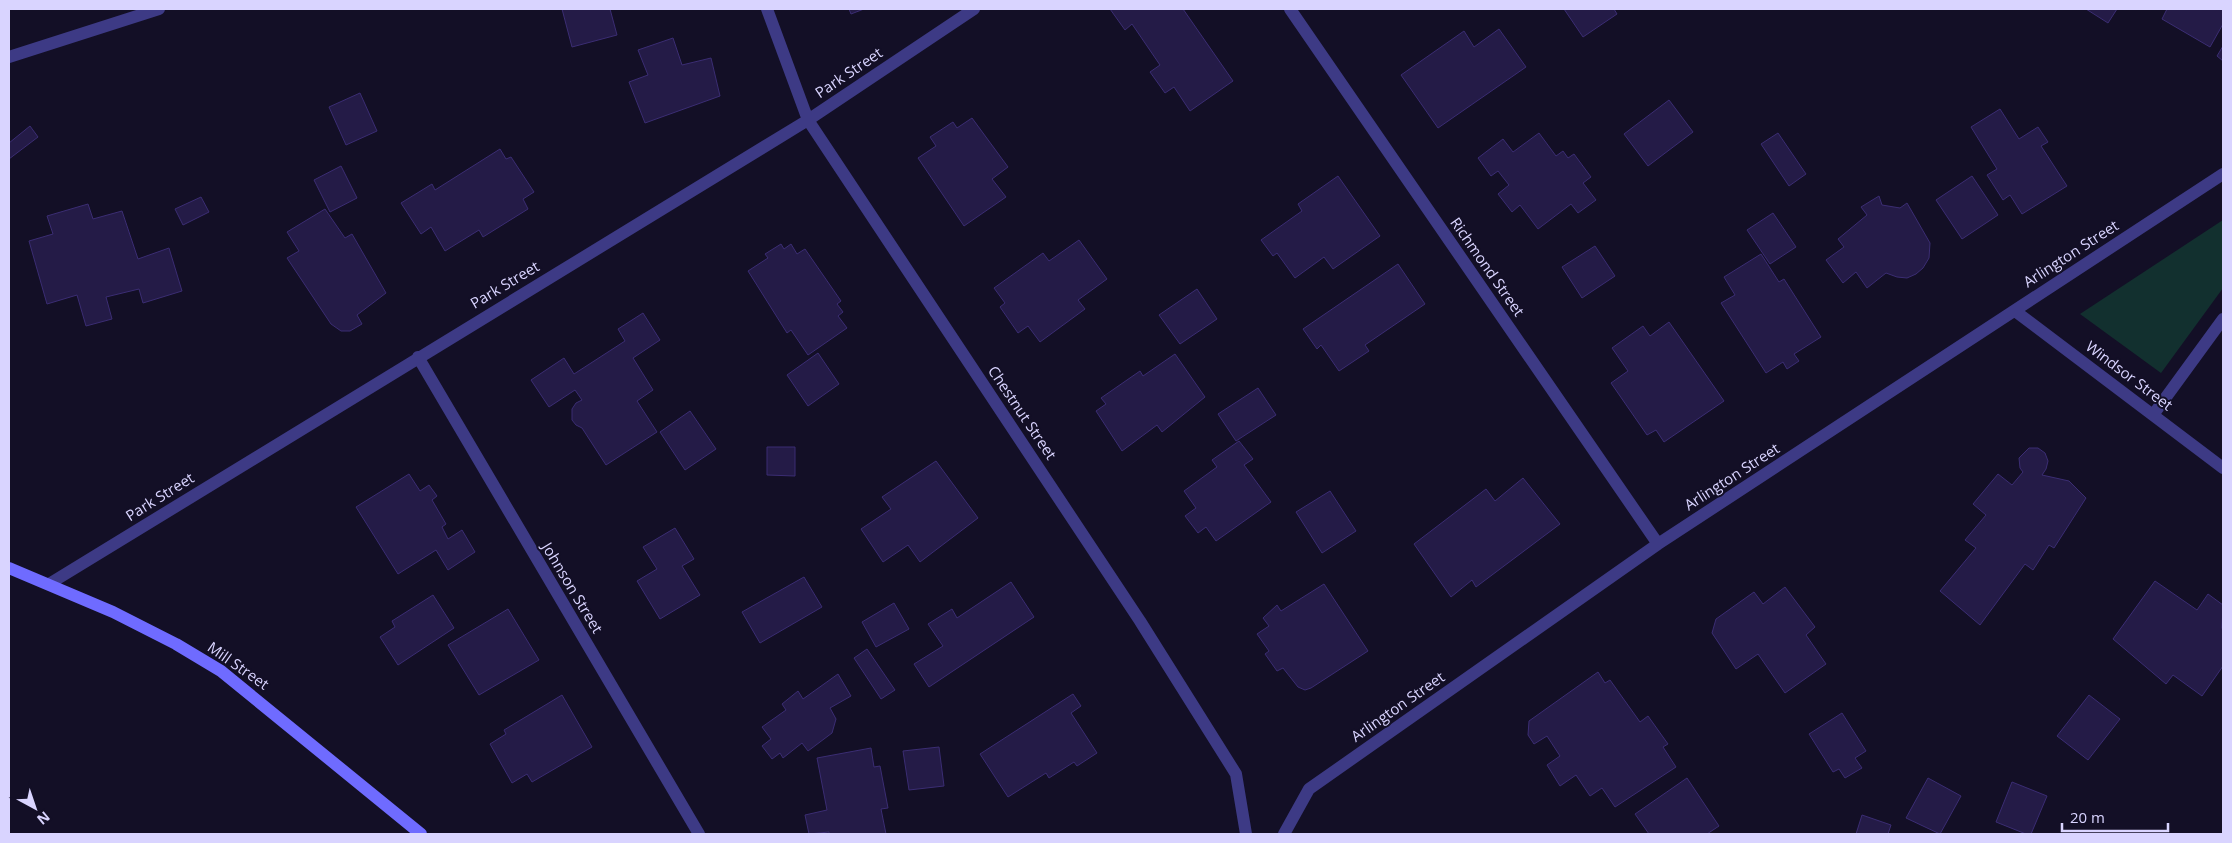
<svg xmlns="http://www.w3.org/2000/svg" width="2232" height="843" font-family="'Open Sans',sans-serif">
<rect width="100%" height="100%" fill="#130f26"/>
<path fill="#12302f" d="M2223 220V288L2161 373 2080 314Z"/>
<path fill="#241b47" stroke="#3b2d73" d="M562 9H610L617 35 572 47Z
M849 9H864L851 14Z
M1110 9H1183L1233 81 1190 111 1174 87 1165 93 1150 72 1160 65 1132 24 1125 30Z
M1564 9H1614L1617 14 1583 37Z
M2086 9H2117L2108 23Z
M2167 9H2223V24L2210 47 2162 19Z
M1499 29 1526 67 1438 128 1401 75 1464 31 1474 47Z
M673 38 682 65 711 58 720 96 645 123 629 82 648 75 638 50Z
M2223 46V61L2217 56Z
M360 93 377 131 346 145 329 107Z
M1669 100 1693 132 1648 166 1624 134Z
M2000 109 2019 139 2038 127 2048 142 2041 146 2067 186 2022 214 2010 195 2003 200 1987 175 1997 169 1971 127Z
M972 118 1008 167 992 179 1006 197 964 226 918 158 936 146 930 137 953 122 957 128Z
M30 126 38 137 9 159V143Z
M1539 133 1556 156 1563 151 1568 158 1574 154 1591 177 1583 183 1596 200 1578 213 1571 204 1538 229 1520 205 1512 212 1498 194 1509 185 1498 171 1491 176 1478 158 1503 139 1513 152Z
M1778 133 1806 174 1789 186 1761 144Z
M500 149 506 159 511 157 534 192 523 199 528 209 483 237 479 230 445 251 431 227 421 234 401 203 432 184 435 190Z
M341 166 357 198 330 212 314 180Z
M1338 176 1380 236 1333 269 1324 257 1295 278 1277 253 1273 256 1261 240 1302 211 1298 204Z
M1972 176 1998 215 1962 239 1936 200Z
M1879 196 1882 205 1900 208 1907 203 1930 243 1929 258 1923 268 1916 274 1907 278 1897 277 1886 273 1867 288 1856 272 1843 283 1826 260 1844 247 1838 239 1867 215 1861 207Z
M201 197 209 212 183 225 175 209Z
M88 204 93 219 122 211 138 259 169 248 182 291 143 303 139 289 106 297 112 319 86 326 77 295 47 304 29 241 53 234 47 216Z
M325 209 345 238 352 234 386 293 357 315 362 324 350 331H341L331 324 287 258 299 251 287 232Z
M1773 213 1796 247 1770 264 1747 230Z
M1079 240 1107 279 1078 300 1085 309 1040 342 1028 326 1018 333 1000 307 1005 303 994 288 1043 253 1049 261Z
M781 244 784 249 791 244 797 254 805 249 841 301 837 304 843 312 838 316 847 328 808 355 791 330 787 333 748 271 768 258 765 254Z
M1595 246 1615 276 1582 298 1562 267Z
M1761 254 1779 282 1784 279 1821 337 1794 354 1799 361 1787 369 1783 362 1766 373 1721 303 1735 295 1724 277Z
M1398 264 1425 304 1365 345 1369 351 1339 371 1321 345 1317 349 1303 329Z
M1197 289 1217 319 1180 344 1159 315Z
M643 313 660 340 633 358 653 390 637 401 657 432 606 465 582 428 576 425 572 420V409L576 403 582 400 575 390 549 407 531 380 564 358 574 374 625 341 618 329Z
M1669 322 1724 401 1664 442 1656 430 1647 435 1611 383 1628 371 1612 348 1643 326 1650 336Z
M818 353 839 384 808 406 787 375Z
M1175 354 1205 397 1162 432 1157 425 1122 451 1096 411 1106 404 1101 398 1140 371 1143 376Z
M1258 388 1276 415 1236 441 1218 414Z
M690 411 716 449 685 470 660 432Z
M1239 441 1253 459 1244 465 1271 502 1216 541 1206 527 1198 533 1185 516 1196 508 1184 491 1217 467 1212 460Z
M767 447H795V476L767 475Z
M2029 448H2038L2045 453 2048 461 2046 469 2042 475 2069 481 2086 498 2054 548 2049 545 2033 570 2025 564 1980 625 1940 591 1976 548 1965 540 1986 515 1973 504 1998 474 2012 485 2023 472 2020 468 2019 458Z
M936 461 978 518 920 562 908 545 883 562 861 529 891 509 882 497Z
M409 474 420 491 429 485 437 496 432 500 446 524 442 527 448 539 462 530 475 552 448 570 436 550 398 574 356 507Z
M1523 478 1560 524 1476 587 1472 580 1451 597 1414 544 1486 489 1495 501Z
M1330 491 1356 531 1322 553 1296 512Z
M675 528 694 559 682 566 700 595 660 619 637 581 657 569 643 547Z
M804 577 822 607 760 643 742 612Z
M2155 581 2197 610 2208 594 2223 605 2222 628 2223 630V666L2202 696 2173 675 2166 684 2113 639Z
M1011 582 1034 617 929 687 914 664 943 646 928 624 952 609 957 618Z
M1324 584 1368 651 1311 688 1305 690 1298 687 1283 668 1277 671 1265 654 1269 651 1257 634 1269 626 1263 618 1277 605 1281 611Z
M1785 587 1815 627 1806 635 1826 664 1785 693 1758 654 1736 669 1712 633 1716 619 1754 592 1763 604Z
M433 595 454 628 398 665 380 637 395 627 392 621Z
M894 603 909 629 876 647 862 622Z
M508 609 539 660 479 695 448 645Z
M867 649 895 690 881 699 854 658Z
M1598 672 1605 683 1610 680 1640 722 1648 716 1668 744 1663 747 1676 767 1615 807 1602 788 1590 796 1576 775 1560 786 1547 765 1560 756 1547 736 1534 744 1528 735 1529 721Z
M838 674 851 696 830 708 836 719 832 733 808 751 802 743 783 758 780 753 772 759 762 746 771 739 762 727 786 710 782 704 798 691 803 699Z
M1073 694 1081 706 1071 713 1097 753 1077 766 1074 762 1049 778 1046 773 1008 797 980 754Z
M562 695 592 747 532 782 527 774 512 783 490 744 506 734 504 730Z
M2089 695 2120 719 2088 760 2057 736Z
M1842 713 1866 751 1855 758 1862 768 1845 778 1839 769 1833 772 1809 734Z
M939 747 944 786 909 790 903 751Z
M871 748 874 767 880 766 888 808 881 809 886 834H829V832L809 834 805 815 827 810 817 758Z
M1687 778 1719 826 1707 834H1649L1635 814Z
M1928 778 1961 796 1940 834 1906 818Z
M2012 782 2047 796 2031 834H2026L1996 822Z
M1862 815 1891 825 1888 834H1856Z"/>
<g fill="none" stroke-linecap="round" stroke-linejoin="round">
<path stroke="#3d3a85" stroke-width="12" d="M767 9 808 120 1140 621 1236 774 1246 834
M1290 9 1658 544
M9 57 159 9
M2015 311 2223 468
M418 357 699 834
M2153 415 2223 319
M49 584 808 120 974 9
M1284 834 1309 789 1658 544 2223 174"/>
<path stroke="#6f6bff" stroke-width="12" d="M9 568 113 612 176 644 221 671 421 834"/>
</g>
<g text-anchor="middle" stroke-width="4" stroke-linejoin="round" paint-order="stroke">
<g font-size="15" fill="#d9d4ff" stroke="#130f26">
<text transform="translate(849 73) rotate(-34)" y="5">Park Street</text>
<text transform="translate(2071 254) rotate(-33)" y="5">Arlington Street</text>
<text transform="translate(1487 267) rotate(55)" y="5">Richmond Street</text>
<text transform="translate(505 285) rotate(-31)" y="5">Park Street</text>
<text transform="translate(2129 376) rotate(37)" y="5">Windsor Street</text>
<text transform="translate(1022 413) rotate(56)" y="5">Chestnut Street</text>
<text transform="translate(1732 477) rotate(-33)" y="5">Arlington Street</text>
<text transform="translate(160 497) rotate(-32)" y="5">Park Street</text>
<text transform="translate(572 588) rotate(59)" y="5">Johnson Street</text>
<text transform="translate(238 666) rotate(35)" y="5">Mill Street</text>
<text transform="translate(1398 707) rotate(-35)" y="5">Arlington Street</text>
</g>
</g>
<rect width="2232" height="843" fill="none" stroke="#d9d4ff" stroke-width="20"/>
<g transform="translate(35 808) rotate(140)" stroke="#130f26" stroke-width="4" paint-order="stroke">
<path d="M0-4L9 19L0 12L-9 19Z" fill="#d9d4ff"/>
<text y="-8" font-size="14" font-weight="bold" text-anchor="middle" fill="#d9d4ff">N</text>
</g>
<path d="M2062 823v8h106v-8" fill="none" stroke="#d9d4ff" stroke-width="2.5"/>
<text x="2070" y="823" font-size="15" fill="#d9d4ff" stroke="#130f26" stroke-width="4" paint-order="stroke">20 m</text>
</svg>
